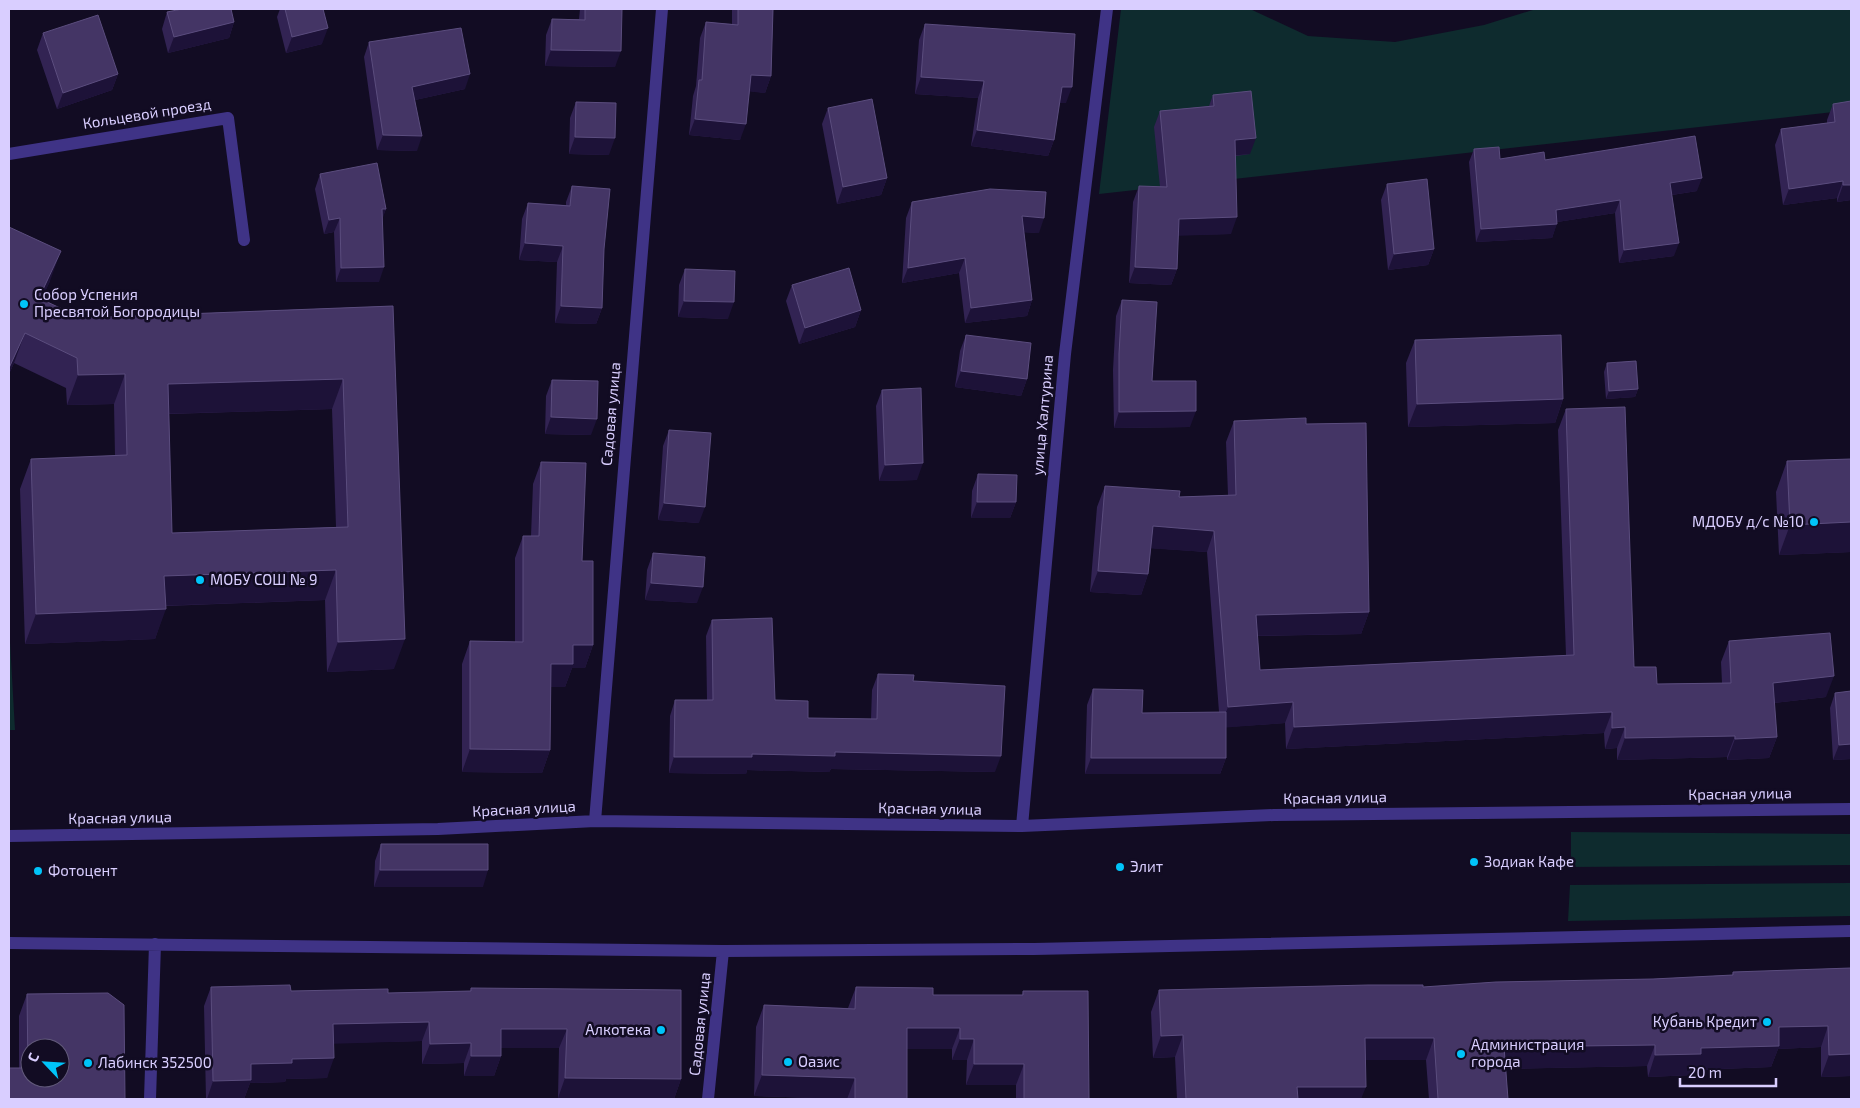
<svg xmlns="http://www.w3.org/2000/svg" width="1860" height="1108" font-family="'Exo 2',sans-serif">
<rect width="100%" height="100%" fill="#120c23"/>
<path fill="#0e2b2e" d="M1121 9H1250L1308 36 1395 42 1484 25 1536 9H1851V110L1099 194Z
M9 624 15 730H9Z
M1571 832 1851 834V865L1571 867Z
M1851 883V916L1568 921 1570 885Z"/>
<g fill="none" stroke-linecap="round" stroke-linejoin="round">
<path stroke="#3f3386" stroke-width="12" d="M9 154 228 118 244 240
M595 821 662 9
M1022 826 1065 354 1107 9
M9 836 438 829 595 821 1022 826 1274 815 1851 809
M9 943 723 951 1034 949 1851 931
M150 1099 155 944
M708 1099 723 951"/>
</g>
<path fill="#322353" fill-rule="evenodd" d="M280 9H323L322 44 286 53 277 17Z
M580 9H622L615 67 545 66 546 35 552 19H579Z
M732 9H773L771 76 765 93 750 91 740 140 689 135 693 96 696 86 700 38 706 22 732 24Z
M167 12 234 22 229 38 168 53 162 29Z
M925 24 1066 103H1059L1054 140 1048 156 971 146 978 98 915 94 919 40Z
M43 33 118 74 112 90 57 109 37 50Z
M369 42 465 89 415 100 417 151 377 150 364 57Z
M1213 95 1250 154 1236 156 1231 234 1178 235 1177 269 1171 285 1129 283 1133 202 1139 186 1160 187 1154 127 1160 111 1209 106Z
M576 102 609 155 569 154 570 118Z
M1833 104 1851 200 1837 202V198L1783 205 1775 145 1781 129 1827 123V120Z
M828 108 887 178 881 195 837 204 822 124Z
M1474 149 1500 159 1545 160 1697 191 1672 195 1674 256 1619 263 1615 213 1557 222 1552 238 1476 242 1469 162Z
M320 174 386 209 382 218 379 282H336L334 232 324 234 315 189Z
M1387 184 1434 249 1428 265 1388 270 1381 200Z
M572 186 604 249 602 308 596 324 555 323 557 262 519 260 522 219 528 203 566 205V202Z
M912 202 1039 233 1024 232 1032 300 1027 316 965 323 959 273 902 283 906 218Z
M9 227 50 281 41 299 81 318 393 306 394 669 327 672 325 600 166 606 155 639 25 644 20 489 31 459 115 456 114 404 67 405 66 388 14 363 9 374ZM332 409 336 527 172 533 169 414Z
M685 269 728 319 678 317 679 285Z
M792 285 861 310 855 327 799 344 786 301Z
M1122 300 1152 381 1190 427 1114 428 1113 370 1116 316Z
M966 335 1027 379 1021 396 955 387 960 351Z
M1415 340 1563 399 1555 423 1408 427 1406 363Z
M1607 363 1638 389 1635 397 1606 399 1604 372Z
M552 380 591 435 545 434 546 396Z
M882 390 917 480 879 481 876 406Z
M1566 409 1634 667 1657 684 1722 683 1721 662 1729 641 1826 697 1774 703 1777 737 1769 758 1727 760V757L1617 760V748L1605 749 1604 733 1286 749 1285 723 1226 727V758L1220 774H1085L1087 705 1093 689 1142 713 1219 712 1207 552 1151 548 1148 574 1141 595 1090 592 1097 507 1105 486 1179 497 1228 495 1226 442 1234 421 1306 424 1369 612 1361 634 1257 636 1260 670 1566 655 1558 430Z
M669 430 699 523 658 520 663 446Z
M1851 459V552L1779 555 1776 492 1787 461Z
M541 462 582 561 593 645 585 668H572L565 687H551L550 750 542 773 462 772V664L470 641 515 642V558L523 536H531L533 484Z
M978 474 1016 502 1010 518H971L972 491Z
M653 553 697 603 645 600 647 570Z
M712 620 775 700 808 718 871 719 872 690 878 674 913 681 995 772 831 769 829 772 747 770 746 774 669 773 670 716 675 700H707L706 636Z
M1851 691V759L1833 760 1830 708 1835 693Z
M381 844 483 887H374L375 861Z
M1851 968V1076L1821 1077V1047L1778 1049 1771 1067 1695 1070 1693 1075 1648 1077 1647 1066 1506 1069 1508 1099H1429L1426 1060H1366L1361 1099H1177L1175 1057 1153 1058 1151 1012 1159 990 1423 987 1653 979 1732 975 1733 972Z
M211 987 291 991 388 993 470 991 471 988 681 1079 674 1099 558 1098 559 1048H501V1056L494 1076H464V1063L422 1064V1041L334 1043 327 1078 286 1079 285 1082 250 1083 244 1099H206L204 1006Z
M856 987 933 995H1022L1023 991 1089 1099H1016V1085H966L967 1060H952V1049H907V1099H847L754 1096 756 1027 764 1005 848 1008Z
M27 994 125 1099 19 1068V1016Z"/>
<path fill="#1d1238" d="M234 22 229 38 168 53 174 37Z
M328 28 322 44 286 53 292 37Z
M551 50 621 51 615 67 545 66Z
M118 74 112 90 57 109 63 93Z
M470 74 465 89 406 102 412 87Z
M751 75 771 76 765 93 745 91Z
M921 77 984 81 978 98 915 94Z
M1062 87H1072L1066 103H1056Z
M695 119 746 124 740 140 689 135Z
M977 130 1054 140 1048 156 971 146Z
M383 135 422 136 417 151 377 150Z
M575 137 615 138 609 155 569 154Z
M1256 138 1250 154 1229 156 1235 140Z
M887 178 881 195 837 204 843 187Z
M1702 178 1697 191 1665 196 1670 183Z
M1843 181 1837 198 1783 205 1789 189Z
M1843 185H1851V200L1837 202Z
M1620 200 1615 213 1551 223 1556 210Z
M382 209H386L381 223Z
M1022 216 1044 218 1039 233 1016 232Z
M1237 217 1231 234 1173 236 1179 219Z
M340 218 334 232 324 234 329 220Z
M1557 224 1552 238 1476 242 1481 229Z
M525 243 563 246 557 262 519 260Z
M1679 243 1674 256 1619 263 1624 250Z
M1434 249 1428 265 1388 270 1394 254Z
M61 251 50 281 28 328 39 298Z
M965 258 959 273 902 283 908 268Z
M384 267 379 282H336L341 268Z
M1135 267 1177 269 1171 285 1129 283Z
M1032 300 1027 316 965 323 971 308Z
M684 301 734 302 728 319 678 317Z
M561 306 602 308 596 324 555 323Z
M861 310 855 327 799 344 805 328Z
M25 333 14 363 9 374V368Z
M961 371 1027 379 1021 396 955 387Z
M125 374 114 404 67 405 78 375Z
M343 379 332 409 157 414 168 384Z
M1638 389 1635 397 1606 399 1609 391Z
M1563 399 1555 423 1408 427 1417 404Z
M1196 411 1190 427 1114 428 1119 412Z
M551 417 597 419 591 435 545 434Z
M923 463 917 480 879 481 885 465Z
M977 502H1016L1010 518H971Z
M664 503 705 507 699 523 658 520Z
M1851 522V552L1779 555 1790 525Z
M1153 526 1214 531 1207 552 1145 548Z
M336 570 325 600 153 606 164 576Z
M1098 571 1148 574 1141 595 1090 592Z
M651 583 703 587 697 603 645 600Z
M166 609 155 639 25 644 36 614Z
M1369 612 1361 634 1248 636 1256 615Z
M405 639 394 669 327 672 338 642Z
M573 645H593L585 668H572L565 687H543L551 664Z
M1834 676 1826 697 1765 704 1773 683Z
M1293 702 1285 723 1220 728 1228 707Z
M1612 712 1604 733 1286 749 1294 727Z
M1625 727 1617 748 1605 749 1612 728Z
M1735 736 1727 757 1617 760 1625 738Z
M1777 737 1769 758 1727 760 1735 739Z
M1851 744V759L1833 760 1839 745Z
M470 749 550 750 542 773 462 772Z
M835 752 1001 756 995 772 831 769 829 772 747 770 746 774 669 773 674 757Z
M1091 758H1226L1220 774H1085Z
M380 870H488L483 887H374Z
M429 1022 422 1041 326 1044 333 1024Z
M1828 1026 1821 1047 1778 1049 1771 1067 1695 1070 1693 1075 1648 1077 1655 1055 1779 1027Z
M907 1028H960L952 1049H900Z
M501 1029H567L559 1048H494Z
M1183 1035 1175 1057 1153 1058 1161 1036Z
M1365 1038H1434L1426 1060H1358Z
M960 1039H974L967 1060H952Z
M471 1043 464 1063 422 1064 430 1044Z
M1655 1045 1647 1066 1496 1069 1504 1047Z
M1851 1054V1076L1821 1077 1829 1055Z
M471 1056H501L494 1076H464Z
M334 1058 327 1078 286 1079 285 1082 250 1083 244 1099H207L213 1081 251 1064 292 1059Z
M974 1064H1024L1016 1085H966Z
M762 1075 855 1078 847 1099 754 1096Z
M565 1078 681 1079 674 1099 558 1098Z
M1297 1087H1366L1361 1099H1293Z"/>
<path fill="#443565" stroke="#5b4d7e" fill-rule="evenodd" d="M182 9H231L234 22 174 37 167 12Z
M285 9H323L328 28 292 37Z
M585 9H622L621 51 551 50 552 19 585 20Z
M738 9H773L771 76 751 75 746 124 695 119 699 80H702L706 22 738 25Z
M98 15 118 74 63 93 43 33Z
M925 24 1075 34 1072 87H1062L1054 140 977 130 984 81 921 77Z
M461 28 470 74 412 87 422 136 383 135 369 42Z
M1251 91 1256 138 1235 140 1237 217 1179 219 1177 269 1135 267 1139 186 1167 187 1160 111 1214 106 1213 95Z
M872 99 887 178 843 187 828 108Z
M1851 101V185H1843V181L1789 189 1781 129 1835 122 1833 104Z
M576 102 616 103 615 138 575 137Z
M1695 136 1702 178 1670 183 1679 243 1624 250 1620 200 1556 210 1557 224 1481 229 1474 149 1499 147 1500 159 1544 152 1545 160Z
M377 163 386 209H382L384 267 341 268 340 218 329 220 320 174Z
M1427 179 1434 249 1394 254 1387 184Z
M572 186 610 189 604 249 602 308 561 306 563 246 525 243 528 203 570 206Z
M990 189 1046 192 1044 218 1022 216 1032 300 971 308 965 258 908 268 912 202Z
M9 227 61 251 39 298 81 318 393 306 405 639 338 642 336 570 164 576 166 609 36 614 31 459 127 455 125 374 78 375 77 358 25 333 9 368ZM343 379 348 527 172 533 168 384Z
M849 268 861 310 805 328 792 285Z
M685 269 735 271 734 302 684 301Z
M1122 300 1157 302 1152 381H1196V411L1119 412V354Z
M966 335 1031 343 1027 379 961 371Z
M1561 335 1563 399 1417 404 1415 340Z
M1636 361 1638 389 1609 391 1607 363Z
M552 380 598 381 597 419 551 417Z
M921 388 923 463 885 465 882 390Z
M1625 407 1634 667H1656L1657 684 1731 683 1729 641 1830 633 1834 676 1773 683 1777 737 1735 739V736L1625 738V727L1612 728V712L1294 727 1293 702 1228 707 1214 531 1153 526 1148 574 1098 571 1105 486 1180 491 1179 497 1236 495 1234 421 1306 418V424L1366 423 1369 612 1256 615 1260 670 1574 655 1566 409Z
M669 430 711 433 705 507 664 503Z
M1851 459V522L1790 525 1787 461Z
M541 462 586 463 582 561H593V645H573V664H551L550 750 470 749V641L523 642V536H539Z
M978 474 1017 475 1016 502H977Z
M653 553 705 557 703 587 651 583Z
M772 618 775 700 808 701V718L877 719 878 674 914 675 913 681 1005 686 1001 756 835 752V756L752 754V757H674L675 700H713L712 620Z
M1093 689 1143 690 1142 713 1226 712V758H1091Z
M1851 691V744L1839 745 1835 693Z
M381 844H488V870H380Z
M1851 968V1054L1829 1055 1828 1026 1779 1027V1046L1701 1048V1054L1655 1055V1045L1504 1047 1508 1099H1438L1434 1038H1365L1366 1087H1297L1298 1099H1186L1183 1035 1161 1036 1159 990 1368 985H1423V987L1496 982 1653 979 1733 975V972Z
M290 985 291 991 388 989V993L471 991V988L681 990V1079L565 1078 567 1029H501V1056H471V1043L430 1044 429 1022 333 1024 334 1058 292 1059V1063L251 1064V1080L213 1081 211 987Z
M856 987 933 988V995H1023V991H1088L1089 1099H1024V1064H974V1039H960V1028H907V1099H855V1078L762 1075 764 1005 855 1009Z
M108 993 124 1005 125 1099H9V1068H28L27 994ZM30 1048H60V1078H30Z"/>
<g fill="#00c4f9" stroke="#120c23" stroke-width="2">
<circle cx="24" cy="304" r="5"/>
<circle cx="1814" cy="522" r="5"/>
<circle cx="200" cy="580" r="5"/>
<circle cx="1474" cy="862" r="5"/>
<circle cx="1120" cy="867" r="5"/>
<circle cx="38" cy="871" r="5"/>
<circle cx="1767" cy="1022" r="5"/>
<circle cx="661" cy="1030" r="5"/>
<circle cx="1461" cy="1054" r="5"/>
<circle cx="788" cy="1062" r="5"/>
<circle cx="88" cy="1063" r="5"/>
</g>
<g text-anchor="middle" stroke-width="5" stroke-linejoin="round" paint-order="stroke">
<g font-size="15" fill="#d9ceff" stroke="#120c23">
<text transform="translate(147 114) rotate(-9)" y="5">Кольцевой проезд</text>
<text transform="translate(611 414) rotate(-85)" y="5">Садовая улица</text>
<text transform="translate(1043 415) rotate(-85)" y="5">улица Халтурина</text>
<text transform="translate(1740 794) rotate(-1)" y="5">Красная улица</text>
<text transform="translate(1335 798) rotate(-1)" y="5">Красная улица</text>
<text transform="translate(524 809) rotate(-3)" y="5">Красная улица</text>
<text transform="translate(930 809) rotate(1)" y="5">Красная улица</text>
<text transform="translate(120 818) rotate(-1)" y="5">Красная улица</text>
<text transform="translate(700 1024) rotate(-84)" y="5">Садовая улица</text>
</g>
<g font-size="15" fill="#d9ceff" stroke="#120c23" text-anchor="start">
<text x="34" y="300">Собор Успения<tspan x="34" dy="17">Пресвятой Богородицы</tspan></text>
<text x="1804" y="527" text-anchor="end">МДОБУ д/с №10</text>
<text x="210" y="585">МОБУ СОШ № 9</text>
<text x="1484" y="867">Зодиак Кафе</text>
<text x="1130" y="872">Элит</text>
<text x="48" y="876">Фотоцент</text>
<text x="1757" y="1027" text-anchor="end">Кубань Кредит</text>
<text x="651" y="1035" text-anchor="end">Алкотека</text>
<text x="1471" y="1050">Администрация<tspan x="1471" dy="17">города</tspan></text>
<text x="798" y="1067">Оазис</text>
<text x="98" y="1068">Лабинск 352500</text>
</g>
</g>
<rect width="1860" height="1108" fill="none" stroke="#d9ceff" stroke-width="20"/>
<g transform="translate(45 1063) rotate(295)"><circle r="24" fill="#120c23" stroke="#625a7b"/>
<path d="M0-4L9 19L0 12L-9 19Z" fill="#00c4f9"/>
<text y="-8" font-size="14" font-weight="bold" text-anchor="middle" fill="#d9ceff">С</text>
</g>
<path d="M1680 1078v8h96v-8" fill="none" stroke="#d9ceff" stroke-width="2.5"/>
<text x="1688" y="1078" font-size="15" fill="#d9ceff" stroke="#120c23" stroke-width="4" paint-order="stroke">20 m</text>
</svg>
